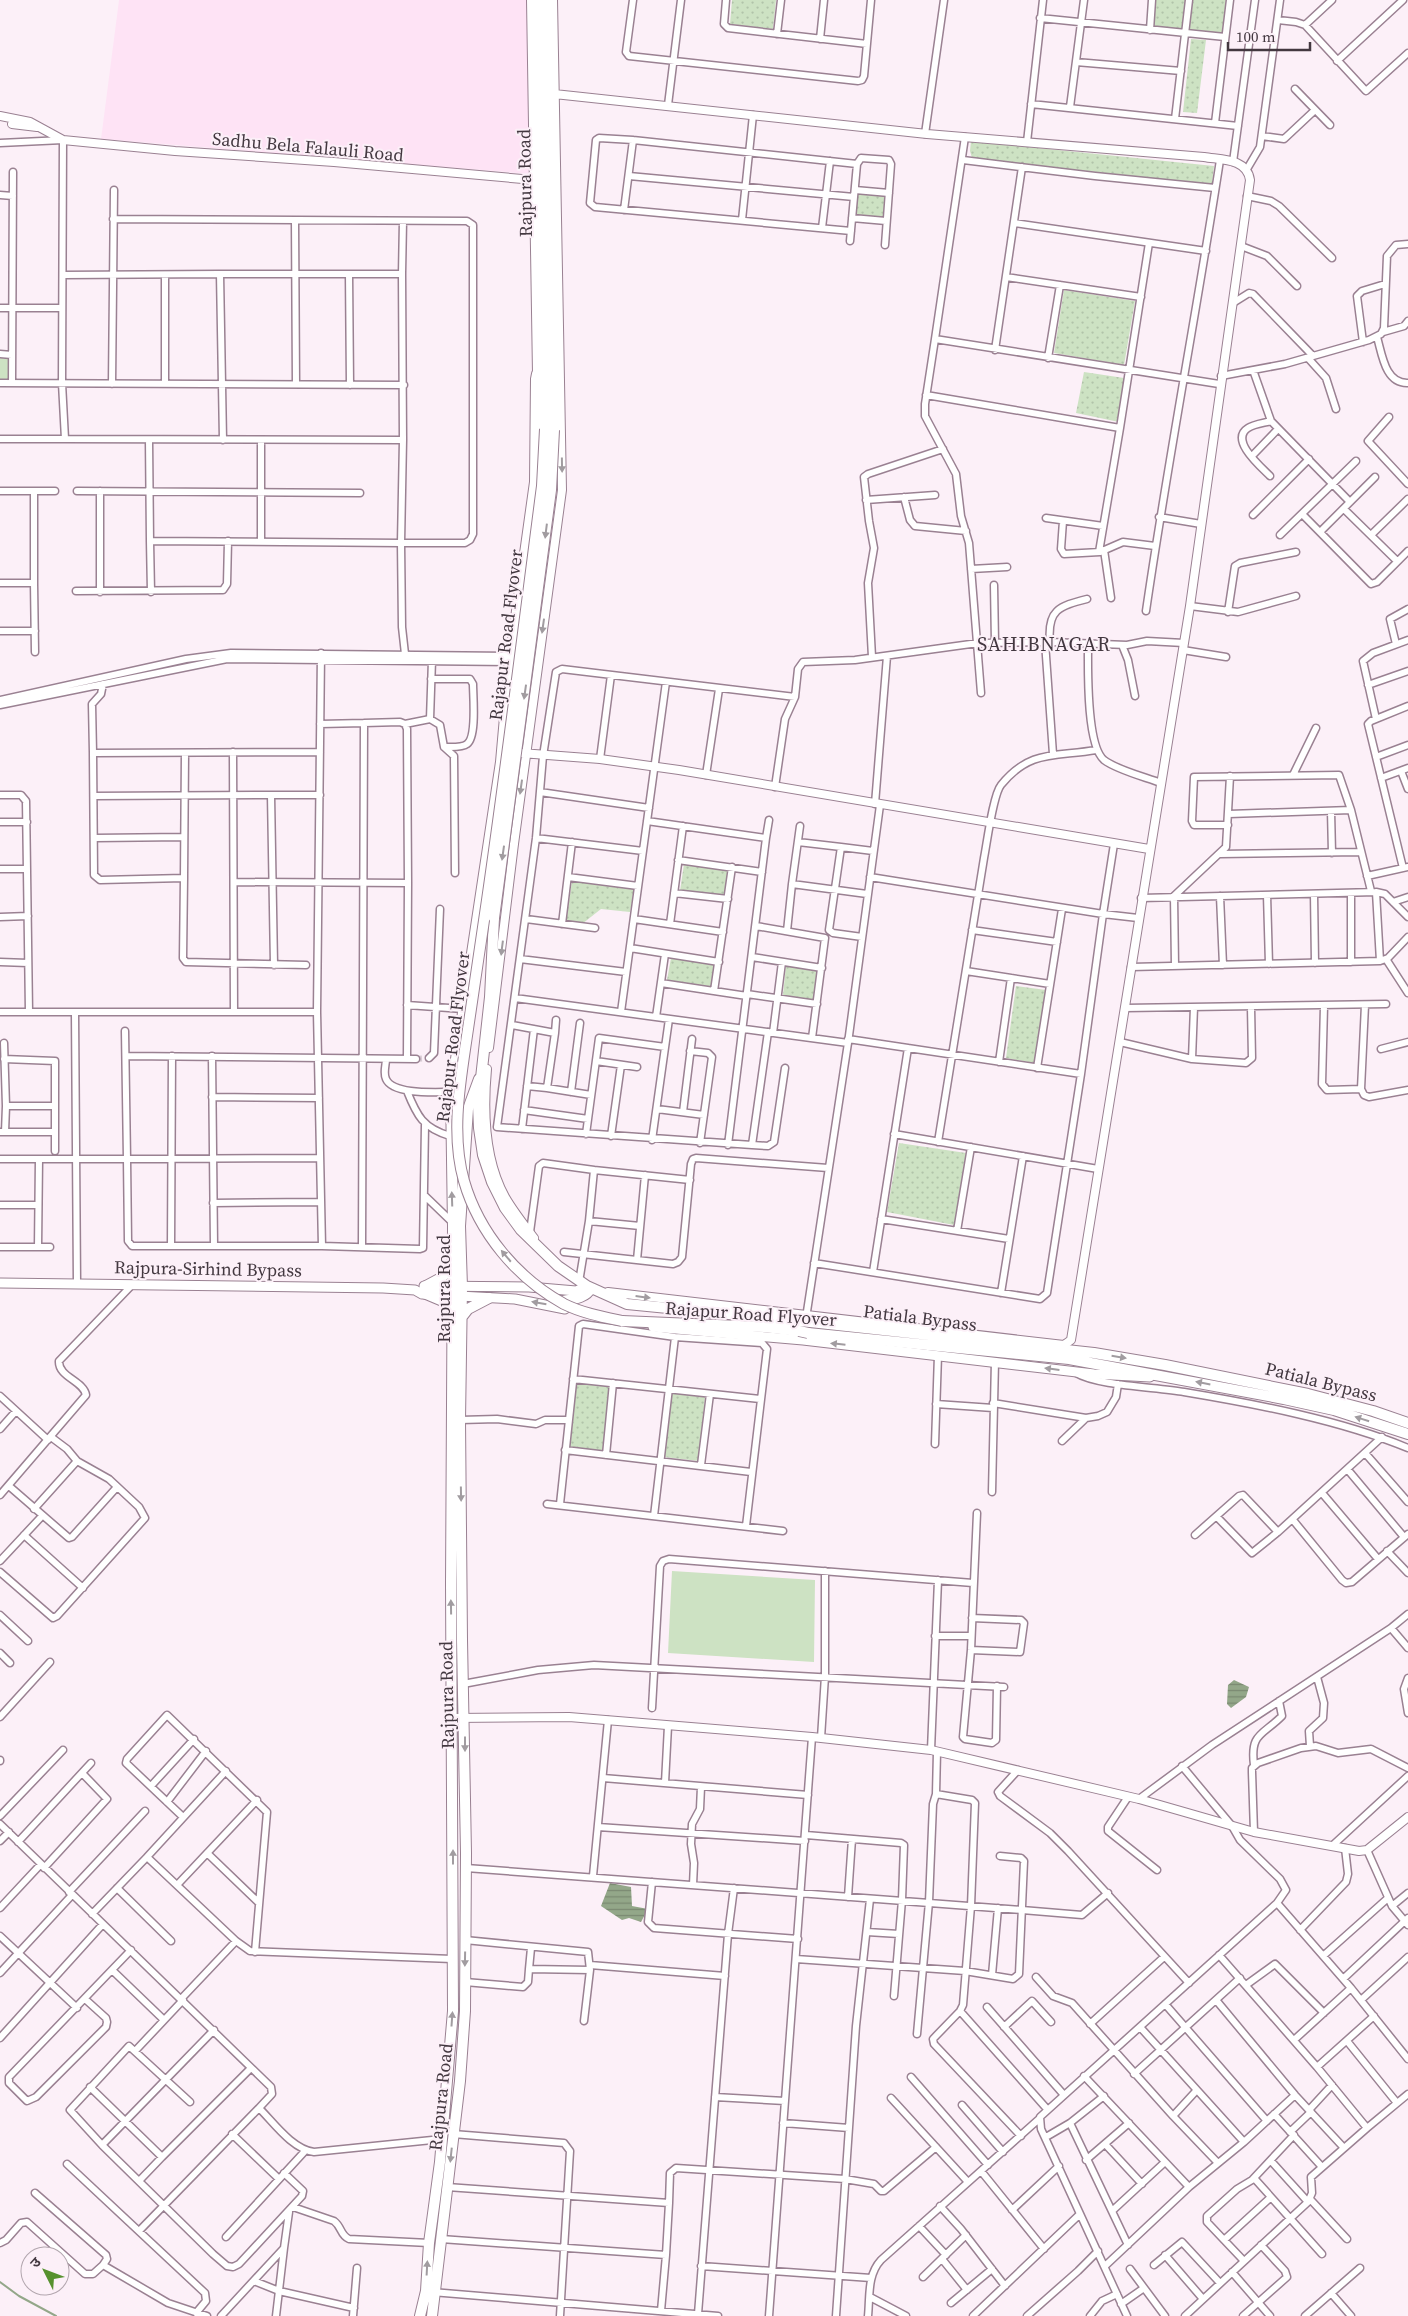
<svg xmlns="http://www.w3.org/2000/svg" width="1408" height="2316" font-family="'Source Serif 4','Noto Sans Devanagari',serif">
<defs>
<pattern id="park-dots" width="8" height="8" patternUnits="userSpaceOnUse" patternTransform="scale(1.25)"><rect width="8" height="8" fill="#cde2c3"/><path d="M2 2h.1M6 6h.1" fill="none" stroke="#b1c3a9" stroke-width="1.8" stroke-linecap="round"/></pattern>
<pattern id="water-rules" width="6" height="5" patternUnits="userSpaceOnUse" patternTransform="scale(1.25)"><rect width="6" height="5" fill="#93a789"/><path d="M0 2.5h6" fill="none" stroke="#7a8971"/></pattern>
</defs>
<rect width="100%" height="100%" fill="#fcf0f8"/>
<path fill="#fee3f5" d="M119 0H531V174L101 139Z"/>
<path fill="#cde2c3" d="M0 357 10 358 9 381H0Z
M672 1571 815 1580 814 1662 668 1653Z"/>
<path fill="url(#park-dots)" d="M732 0H776L773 29 730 24Z
M1156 0H1226L1222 33 1153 27Z
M1191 39 1206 40 1197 113 1183 112Z
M971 141 1214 166 1212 185 972 158 970 151Z
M858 194 887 196 885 217 883 219 855 216Z
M1064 290 1135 301 1124 365 1054 353Z
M1084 372 1124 378 1119 422 1076 413Z
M684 864 729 868 726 897 680 891Z
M572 881 634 889 630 912 601 909 582 924 566 922Z
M671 958 717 963 714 987 667 980Z
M786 966 819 970 815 1001 783 995Z
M1016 986 1046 990 1034 1063 1006 1058Z
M899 1143 966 1153 954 1225 887 1212Z
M576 1382 611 1386 604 1451 569 1448Z
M672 1393 705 1397 699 1461 664 1457Z"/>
<path fill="url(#water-rules)" d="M1234 1680 1249 1687 1246 1697 1231 1708 1227 1704 1228 1685Z
M610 1883 631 1887 632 1906 648 1909 641 1922 629 1918 622 1920 601 1906Z"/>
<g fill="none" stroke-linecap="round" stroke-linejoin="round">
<path stroke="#93a789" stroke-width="2" d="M0 2282 19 2296 56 2316"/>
<path stroke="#d7cbd3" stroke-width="6" stroke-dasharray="6 3" stroke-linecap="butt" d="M416 1059 429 1058"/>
<g stroke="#9a8192" stroke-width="9">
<path id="minor" d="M633 0 626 52 629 56 858 81 862 80 864 76 871 0
M726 0 724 24 728 28 867 44
M1040 18 1225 37
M1278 20 1296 22 1305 25 1366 91 1408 53
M1305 25 1332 0
M1150 30 1152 0
M777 34 781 0
M820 39 824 0
M1337 61 1403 0
M1076 62 1181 71
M1295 89 1330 125
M1031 104 1238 126
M668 105 681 0
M1070 107 1084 0
M1175 119 1189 0
M1215 123 1230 0
M925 134 944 0
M1262 136 1284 139 1315 110
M965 137 935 339 1219 384
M1027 142 1043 0
M0 143 63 140 62 383 65 439H0
M963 160 1095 176 1215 188
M1233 162 1255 0
M1247 169 1260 147 1280 0
M629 176 854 197
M855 190 889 193
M0 195 13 196
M1247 196 1271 201 1279 206 1332 258
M624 210 633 140
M852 218 886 221
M113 219 467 221 473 225V534L470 540 465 543H401L402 627 405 654
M295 220 296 384
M742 220 753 115
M1014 223 1206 251
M822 228 830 161
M851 231 595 207 590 203 596 140 599 138 633 140 857 164 861 158 889 160 891 164 885 245
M850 241 857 164
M1241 246 1267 256 1297 286
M220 274H402L403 440
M349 274 350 385
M402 274 403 221
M63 275 220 274 223 440
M1006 277 1141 297
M1233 303 1249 293 1253 294 1313 356
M0 308H62
M1383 332 1404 326 1408 321
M1377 337C1382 354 1385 384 1408 383
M935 339 925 404V416L956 474 961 516 969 543 981 693
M1363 342 1357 296 1362 291 1385 284
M995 350 1022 167
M0 354 12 355
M1048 358 1060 285
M1308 358 1326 378 1336 409
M1253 370 1271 421 1350 502
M1221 376 1285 364 1369 340 1381 334 1384 328 1387 256 1396 245 1408 244
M0 383 404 385
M12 383 13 172
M112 384 114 190
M165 384V275
M926 395 1120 428 1149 243
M1389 417 1368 441 1408 484
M65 439 403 440 401 543 150 541 149 440
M1252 456 1278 429
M1270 476C1261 467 1229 440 1248 428 1254 424 1264 423 1271 421
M0 491H55
M34 491V583
M77 491 360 493
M100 491V592
M904 497 910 520 915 526 966 531
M866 500 935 495
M1344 509 1397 561
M1253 515 1309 459
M1303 515 1371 584 1377 582 1408 551
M1159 517 1201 524
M1046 518 1103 526
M1063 521 1061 549 1064 554 1100 552 1123 542 1155 546
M1320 532 1375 477
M1280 535 1356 461
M1371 535 1408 499
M150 541 151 592
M261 542V440
M1104 550 1111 598
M1099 552 1120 428
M971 569 1007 567
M0 583H34L35 652
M994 585 995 643
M76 591 223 590 227 584 228 541
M1190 606 1238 612 1296 596
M1146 611C1168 460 1197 310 1220 160
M1228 612 1235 566 1240 563 1296 552
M0 631H35
M1045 642 1053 754
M1050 642C1047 610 1059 606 1087 599
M1088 644C1088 667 1086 745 1104 760 1117 770 1145 777 1161 783
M1396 644 1390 619 1408 609
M1122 645 1128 660 1135 696
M1183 650 1226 657
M872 657 868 583 874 548 869 521 864 477 868 474 943 449
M432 660 430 719 440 725 444 747 454 756 455 873
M431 679H470L473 684C473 696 477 737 467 744 462 748 451 747 444 747
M1368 685 1408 671
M0 700 186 659 231 653 514 656
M0 705 227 659 511 662
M1376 719 1363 661 1373 653 1408 640
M364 723 400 722 405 724 407 729 408 883
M320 724 364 723 362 1247
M405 724 430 719
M233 752 234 1012
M93 753 92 704 101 694 103 684
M1376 757 1408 745
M600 759 611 675
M1401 771 1408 789
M706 775 719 689
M1293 775 1316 728
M1381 778 1408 768
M775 787 785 719 795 697 798 669 803 662 855 660 978 643 1050 642 1127 645 1147 641 1184 643
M540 792 649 808
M0 795H21L26 801 29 1012
M271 795H320
M94 796 271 795 274 965
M875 804 887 656
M1331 811 1332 853
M1229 814 1351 810
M647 821 766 838 728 1145
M0 822H27
M1228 825H1194L1192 821 1194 777 1339 775 1351 810 1371 891
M95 838 184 837
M536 838 643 851
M766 838 769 820
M798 842 841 847
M1114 844 1103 914 1138 918
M1220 854 1360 852
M678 860 762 872
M1403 868 1368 724 1371 721 1408 706
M0 869H27
M1367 876 1408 867
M568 877 638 886
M184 878 185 753
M234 882 408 883 407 1059
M792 884 800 826
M1376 892 1380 961
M674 893 728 899
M1351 893V962
M1314 894 1315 963
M1267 895 1269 964
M1220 896 1223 965
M1141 898 1376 892 1385 894 1408 917
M1393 902 1408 897
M0 917 28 916
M526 919 595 928
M634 919 723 932
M562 924 572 842
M670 924 683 826
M756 926 825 938 812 1038
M972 930 1057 942
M787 931 792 884 867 894
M862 937 833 933 829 930 841 847 873 851
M630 948 719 962
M752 957 822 968
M520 959 626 972
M1386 959 1408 993
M0 962 28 963
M306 965 186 962 183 958 184 878 100 880 94 875 93 753 320 752
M1175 966 1174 896 1226 847 1230 776
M1131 967 1380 961 1388 958 1408 937
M966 971 1050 984
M661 983 747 996
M714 991 732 867
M747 994 817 1004
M515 998 848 1043
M407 1005 463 1009
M1324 1006 1322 1084 1327 1090 1361 1089 1365 1005
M1125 1008 1386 1004
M0 1012H317
M75 1012 77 1284
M621 1012 666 682
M656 1017 665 954
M512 1025 555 1033 547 1088 591 1095
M125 1031 127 1159 320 1158
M768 1032 752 1145 497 1127 536 838 543 756 556 672 562 669 795 697
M555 1033 556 1020
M773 1033 782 962
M848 1039 1081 1074 1103 914 870 877
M1120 1042 1192 1059 1246 1063 1252 1058 1251 1007
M4 1043 6 1106
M1381 1049 1408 1042
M690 1051 708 1053 712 1057 700 1143
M126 1056 416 1059
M212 1056 214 1246
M429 1058 434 1053 440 909
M4 1059 55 1061V1151
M386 1059C386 1065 383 1073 386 1079 393 1095 436 1092 451 1092
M1192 1059 1194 1007
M596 1061 637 1067
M999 1062 1011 978
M1037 1068 1062 909
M527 1086 547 1088
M1361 1089 1364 1095 1369 1097 1408 1090
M407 1091C417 1116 423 1128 450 1136
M571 1092 580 1023
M212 1097 319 1098
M657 1109 704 1115
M524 1110 588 1119
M683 1112 692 1039
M522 1129 534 1029
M0 1132H55
M5 1132 6 1106H55
M586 1134 599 1038 665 1047
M894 1134 1098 1169
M611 1136 621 1065
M652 1140 669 1019
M938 1142C954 1047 968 952 984 858 987 843 993 795 1001 785 1030 749 1056 757 1096 750
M752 1145 768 1146 774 1142 785 1068
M0 1159H127L128 1241 132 1246H322L317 1012 321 653
M424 1195 452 1222
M213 1203 321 1202
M0 1205H38
M881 1219 1009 1239
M589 1221 640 1226
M957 1231 971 1147
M530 1232 539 1166 543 1163 594 1170
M171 1246 172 1056
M322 1246 420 1249 423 1248 425 1125
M0 1247H50
M38 1247 39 1159
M564 1252 673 1264 678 1262 682 1257 691 1164 693 1159 696 1158 828 1168
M637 1260 645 1175
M814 1263 1040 1299 1047 1293 1081 1074
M873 1272 908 1048
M580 1276 589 1221 594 1170 690 1180
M1001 1293 1023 1156
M806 1318 848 1043 880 805
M1076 1373C1097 1386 1157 1387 1184 1392 1256 1404 1340 1420 1408 1448
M573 1379 760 1399
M0 1396 48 1440
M993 1403 1086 1418
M936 1404 993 1408
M460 1420 497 1419 536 1424 545 1420H569
M0 1429 16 1411
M1062 1441 1086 1418 1098 1416 1107 1412 1116 1397 1118 1384
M935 1444 938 1355
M565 1450 751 1472
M1365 1453 1408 1502
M606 1455 613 1383
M701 1465 710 1394
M1348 1470 1404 1537
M9 1486 69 1538 72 1537 117 1487
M992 1492 995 1361
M1322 1493 1378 1559
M0 1495 86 1395C84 1381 58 1377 59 1361L132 1285
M547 1504 783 1531
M560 1504 579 1326 583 1324 675 1337 762 1343 767 1349 746 1526
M34 1509 77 1461
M977 1513 971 1650 963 1737 965 1739 992 1743 996 1740 997 1686
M654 1516 675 1337
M1217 1517 1252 1553 1278 1532
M1293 1520 1342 1580 1346 1583 1352 1582 1408 1534
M24 1535 83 1588
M1195 1535 1239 1496 1243 1495 1278 1532 1382 1437
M1387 1551 1408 1573
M0 1561 42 1516
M0 1572 53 1618 57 1616 145 1518 139 1507 109 1479 77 1461 67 1449 51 1437
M0 1615 28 1641
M1391 1628 1408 1648
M935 1636H971
M971 1650 1020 1652 1024 1623 1021 1620 972 1618
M0 1653 10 1663
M1408 1678 1404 1689 1408 1713
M463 1684 538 1670 594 1665 1004 1687
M652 1708 660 1566 663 1561 669 1559 973 1583
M0 1717 50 1662
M821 1738 825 1676V1571
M1310 1746 1309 1731 1323 1718 1324 1703 1317 1677
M931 1750 938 1580
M937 1752 936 1794 972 1800 975 1803 971 1906 963 2005 960 2011 1047 2109
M0 1761V1760
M1254 1765C1250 1733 1262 1736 1282 1716L1279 1701
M1018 1770 998 1792 1000 1796 1050 1833 1068 1851 1189 1983
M603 1778 808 1795
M665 1783 668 1726
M151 1786 194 1739
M1128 1797 1108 1827V1831L1157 1870
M1139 1799 1212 1745 1391 1628 1408 1614
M167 1802 206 1751
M0 1816 63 1750
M183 1817 126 1763 127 1759 167 1715 267 1812 255 1952
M0 1824 271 2087 272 2094 259 2108C274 2123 292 2149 314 2152L442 2139
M598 1827 805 1841
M1254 1832 1252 1772V1768L1258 1763 1301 1748 1316 1746 1338 1753 1371 1749 1408 1768
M806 1835 901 1843 904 1845 902 1900 894 1996
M0 1841 9 1832
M18 1842 91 1763
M1333 1845 1408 1776
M1367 1850 1392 1906 1408 1925
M207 1853 259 1903
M147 1857 226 1771
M44 1868 107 1799 82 1773
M466 1868 1022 1910 1082 1915 1108 1893
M593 1876 608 1720
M652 1882 648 1922 654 1928 798 1939
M178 1884 257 1800
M693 1885 694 1863 691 1844 692 1824 700 1809 701 1787
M117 1888 171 1941
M69 1892 145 1811
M848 1897 852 1839
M1277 1903 1351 1988 1408 2059
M1392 1906 1408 1893
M0 1908 41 1864
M92 1914 147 1857 236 1941 250 1951 452 1959
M1300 1930 1346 1882 1348 1874 1345 1848
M867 1932 899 1934
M0 1936 77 2008
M465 1940 588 1952 590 1970 584 2021
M1219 1955 1317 2067 1367 2128 1408 2094
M1323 1956 1388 1898
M796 1959 965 1971 1013 1979 1019 1974 1024 1861 1021 1858 1000 1856
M590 1965 725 1976
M529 1969 531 1948
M112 1970 164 2020
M0 1973 72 1895
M992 1975 998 1908
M1036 1977 1053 1996 1072 2003 1173 2116 1218 2163
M1343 1979 1408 1918
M465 1982 523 1987 528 1982 529 1969 590 1970
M1246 1985 1275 1964 1324 2013
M85 1999 106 2018 107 2022 106 2027 36 2097 27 2101 9 2083V2077L131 1950
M181 1999 236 1941
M1216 2000 1295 2095 1344 2148
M1361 2000 1408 1957
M1165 2004 1267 2121
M987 2007 1064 2095
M960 2011 933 2039 934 2044 1021 2136
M1090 2024 1164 1957
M1004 2027 1032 2001 1051 2022
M1140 2027 1244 2142
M214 2030 102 2145 213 2254 227 2266 233 2267 239 2264 302 2196 303 2191 284 2173
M917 2034 929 1902 933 1804 936 1794
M0 2038 103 1924
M1294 2040 1351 1988
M1347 2041 1397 2103
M136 2050 183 2000
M1317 2067 1374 2016
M1134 2074 1240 1978
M1084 2076 1189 2187
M911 2077 988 2165
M90 2087 162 2157 139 2181
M715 2097 785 2101
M891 2098 968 2182
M962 2105 1003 2152
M1309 2110 1332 2085
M1274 2114 1322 2167
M1173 2116 1196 2091
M783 2123 849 2128
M1070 2123 1128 2245
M1290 2132 1311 2112
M232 2134 279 2179
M453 2134 564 2143 570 2151 560 2316
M1046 2137 1070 2123 1104 2096
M1105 2144 1142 2184
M102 2145 70 2110 129 2046 190 2102
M162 2157 251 2068
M1086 2160 1129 2123
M1271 2161 1308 2202
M67 2164 205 2293 206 2301 196 2313
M981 2171 1044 2249
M1254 2178 1322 2254
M447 2187 669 2203 670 2173 676 2168 845 2179 874 2184 881 2191H884L936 2147
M35 2193 106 2255 107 2259 103 2265
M1310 2199 1347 2239
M940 2206 961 2229 1005 2286
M293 2207 334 2221C342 2227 340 2235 349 2239L429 2243
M1012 2210 1059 2166
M1112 2211 1165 2162
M919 2226 946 2255
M139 2231 259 2108
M226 2237 305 2151
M441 2239 666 2255 661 2311
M1224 2240 1271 2197
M0 2243 6 2240 21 2223 27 2222 85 2274H93L103 2265 168 2303 207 2316
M666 2255 669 2203
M1165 2255 1203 2299
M942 2259 967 2290
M1244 2261 1207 2222V2216L1237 2189 1252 2180 1294 2135
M1154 2265 1182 2242 1220 2283
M701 2266 871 2278
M1105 2266 1189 2187 1244 2142 1295 2095
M1130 2269 1165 2316
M1232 2272 1270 2316
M923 2277 966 2235
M254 2281 279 2291 354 2308
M432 2292 718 2316
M1331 2293 1351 2316
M870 2297 906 2316
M951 2303 992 2269
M1121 2304 1144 2288
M698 2314 728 1934 734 1888
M221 2316 284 2248 289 2212
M276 2316 284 2248
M353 2316 357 2268
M769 2316 812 1737
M836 2316 856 2026 870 1899
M868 2316C870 2297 867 2275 881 2260L1039 2119
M973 2316 1080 2214
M1027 2316 1078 2271 1098 2251
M1090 2316 1102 2301 1117 2294
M1127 2316 1041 2129 1040 2117 1277 1903 1286 1890 1280 1879 1240 1840 1232 1826 1182 1766
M1185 2316 1308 2202 1312 2193 1311 2177 1367 2128
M1243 2316 1287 2277 1285 2271 1261 2245
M1305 2316 1360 2268"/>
</g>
<g stroke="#9a8192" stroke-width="10">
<path id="tertiary" d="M531 0 537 374
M545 93 927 134 1204 157C1221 160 1247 158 1250 180L1190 606 1071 1340 1064 1345 608 1292
M0 116 30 122 63 140 175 151 334 162 545 181
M12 124 37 127
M521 753 600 759 679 770 1149 849
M489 1048 514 844 562 490 553 0
M487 1069C483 1112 484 1159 505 1197 513 1211 524 1225 534 1238
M453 1718 569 1717 812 1737 931 1750 1139 1799 1254 1832 1359 1851 1367 1850 1408 1817"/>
</g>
<g stroke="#9a8192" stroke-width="11">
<path id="secondary" d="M0 1283 383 1288 415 1290 422 1294 515 1299 565 1309
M424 1286 529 1287 576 1291 587 1286
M653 1327 803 1340 1094 1374 1150 1377"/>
</g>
<g stroke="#9a8192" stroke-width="12">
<path id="primary" d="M426 1286 441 1278 452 1266
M426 1294 452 1305
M461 1318 468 1309 489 1298
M420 2316 426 2291 429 2243 440 2162 453 2011 451 1583 453 1227 451 1092 501 762 510 661 535 482 536 379 537 374 544 366
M432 2316 460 2081 465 2011 466 1853 462 1640 460 1420 462 1287 460 1226 468 1109 479 1079"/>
</g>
<g stroke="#9a8192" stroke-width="12">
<path id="trunk" d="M539 0 545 429
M547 0 554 430
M494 918 490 997 478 1105 479 1128 483 1155 492 1182 505 1208 521 1230 558 1266 587 1286 627 1304 801 1321
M559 1307 563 1301C573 1299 586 1298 591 1288
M622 1321 764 1327 799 1331
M810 1322 1094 1353 1165 1365 1308 1394 1373 1411 1408 1423
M808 1333 1069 1359 1284 1399 1334 1410 1408 1434"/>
</g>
<use href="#minor" stroke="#fff" stroke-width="6"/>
<use href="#tertiary" stroke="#fff" stroke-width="8"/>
<use href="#secondary" stroke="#fff" stroke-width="9"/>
<use href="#primary" stroke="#fff" stroke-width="10"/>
<use href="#trunk" stroke="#fff" stroke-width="10"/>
<g stroke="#9a8192" stroke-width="12" stroke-linecap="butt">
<path id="trunk-bridge" d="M545 429 542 486C524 624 507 762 487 900 481 943 474 986 468 1029 461 1078 450 1132 464 1181 479 1233 517 1278 564 1304 582 1313 603 1317 622 1321
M494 918 551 490 554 430
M801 1321 810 1322
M799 1331 808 1333"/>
</g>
<use href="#trunk-bridge" stroke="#fff" stroke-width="10"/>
</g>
<defs><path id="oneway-solid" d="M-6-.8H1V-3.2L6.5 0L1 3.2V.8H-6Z" transform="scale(1.25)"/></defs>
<g fill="#a19ca0">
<use href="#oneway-solid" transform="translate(562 465) rotate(89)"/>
<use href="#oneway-solid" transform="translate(546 531) rotate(97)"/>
<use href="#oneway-solid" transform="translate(543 626) rotate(98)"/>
<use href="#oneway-solid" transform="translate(525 692) rotate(98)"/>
<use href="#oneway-solid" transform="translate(521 787) rotate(98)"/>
<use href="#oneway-solid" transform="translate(503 853) rotate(98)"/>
<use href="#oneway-solid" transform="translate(502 948) rotate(97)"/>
<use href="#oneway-solid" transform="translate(452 1199) rotate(-92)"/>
<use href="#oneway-solid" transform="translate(506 1256) rotate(-130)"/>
<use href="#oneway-solid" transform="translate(643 1297) rotate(7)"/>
<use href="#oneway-solid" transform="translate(539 1303) rotate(-170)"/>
<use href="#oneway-solid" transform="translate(838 1344) rotate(-174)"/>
<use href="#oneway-solid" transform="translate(1119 1357) rotate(9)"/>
<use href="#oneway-solid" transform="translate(1052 1369) rotate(-173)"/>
<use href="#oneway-solid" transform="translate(1203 1383) rotate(-169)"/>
<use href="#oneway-solid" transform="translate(1362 1419) rotate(-162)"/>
<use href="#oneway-solid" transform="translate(461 1494) rotate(89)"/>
<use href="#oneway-solid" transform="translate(451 1607) rotate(-91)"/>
<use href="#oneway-solid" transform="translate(465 1744) rotate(90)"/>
<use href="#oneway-solid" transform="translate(453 1857) rotate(-90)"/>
<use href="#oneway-solid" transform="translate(465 1959) rotate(91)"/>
<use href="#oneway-solid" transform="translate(452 2019) rotate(-86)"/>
<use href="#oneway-solid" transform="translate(451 2155) rotate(96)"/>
<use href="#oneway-solid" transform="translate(427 2268) rotate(-87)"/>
</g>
<g text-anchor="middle" stroke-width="4" stroke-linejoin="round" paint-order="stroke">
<g font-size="18" fill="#433840" stroke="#fcf0f8">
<text transform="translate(308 147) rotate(5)" y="6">Sadhu Bela Falauli Road</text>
<text transform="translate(525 183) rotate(-91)" y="6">Rajpura Road</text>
<text transform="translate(506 635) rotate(-83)" y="6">Rajapur Road Flyover</text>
<text transform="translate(453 1037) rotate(-83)" y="6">Rajapur Road Flyover</text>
<text transform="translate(208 1269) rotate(1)" y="6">Rajpura-Sirhind Bypass</text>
<text transform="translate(444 1289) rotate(-90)" y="6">Rajpura Road</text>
<text transform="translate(751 1314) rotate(4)" y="6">Rajapur Road Flyover</text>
<text transform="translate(920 1318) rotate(7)" y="6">Patiala Bypass</text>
<text transform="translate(1321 1382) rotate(14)" y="6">Patiala Bypass</text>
<text transform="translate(447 1695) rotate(-91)" y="6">Rajpura Road</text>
<text transform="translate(441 2097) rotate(-84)" y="6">Rajpura Road</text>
</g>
<g font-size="20" letter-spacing="1" fill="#433840" stroke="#fcf0f8">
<text x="1044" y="651">SAHIBNAGAR</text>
</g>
</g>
<g transform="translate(45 2271) rotate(312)"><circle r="24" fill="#fcf0f8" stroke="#b2a6ae"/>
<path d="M0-4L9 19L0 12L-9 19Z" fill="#56912e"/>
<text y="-8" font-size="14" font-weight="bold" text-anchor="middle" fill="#433840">उ</text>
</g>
<path d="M1228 42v8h82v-8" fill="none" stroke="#433840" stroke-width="2.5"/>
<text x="1236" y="42" font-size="15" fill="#433840" stroke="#fcf0f8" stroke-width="4" paint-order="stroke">100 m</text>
</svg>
